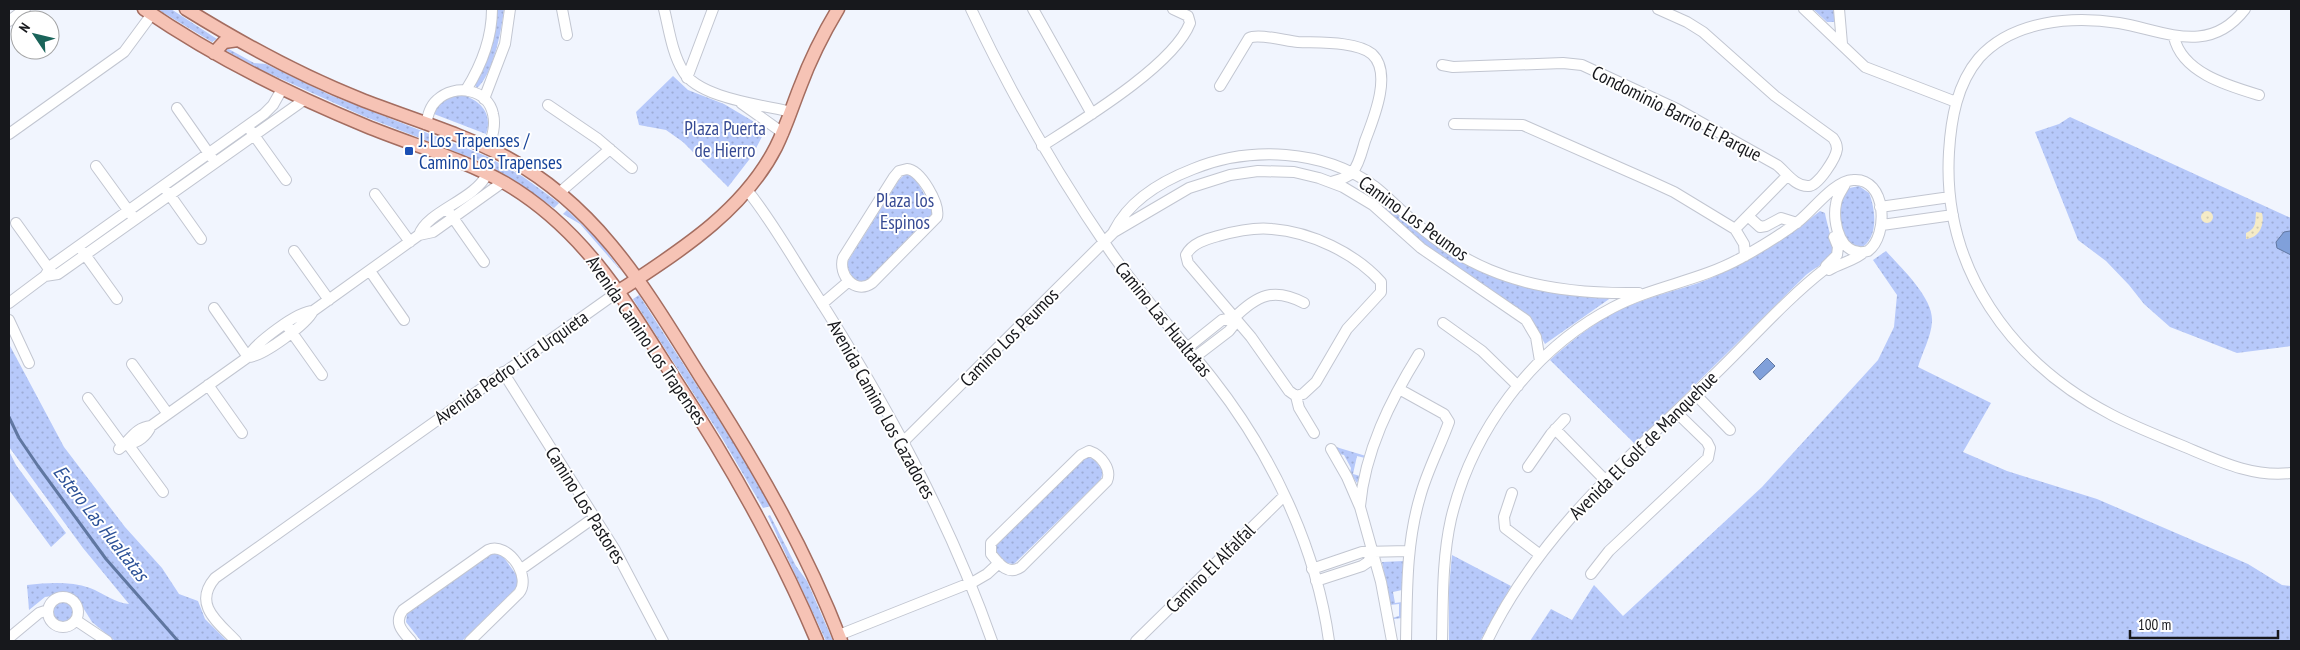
<svg xmlns="http://www.w3.org/2000/svg" width="2300" height="650" font-family="'PT Sans Narrow',sans-serif">
<defs>
<pattern id="grass-dots" width="8" height="8" patternUnits="userSpaceOnUse" patternTransform="scale(1.25)"><rect width="8" height="8" fill="#b7c9fa"/><path d="M2 2h.1M6 6h.1" fill="none" stroke="#9dacd6" stroke-width="1.8" stroke-linecap="round"/></pattern>
<pattern id="sand-dots" width="8" height="8" patternUnits="userSpaceOnUse" patternTransform="scale(1.25)"><rect width="8" height="8" fill="#f5ebc6"/><path d="M2 2h.1M6 6h.1" fill="none" stroke="#d1c9aa" stroke-width="1.8" stroke-linecap="round"/></pattern>
</defs>
<rect width="100%" height="100%" fill="#f1f5fe"/>
<path fill="url(#grass-dots)" d="M157 9H171L217 39 212 42Z
M497 9H504C502 29 493 75 477 88L473 83C485 59 496 37 497 9Z
M1813 9H1835L1834 22H1827Z
M227 48 254 63 266 64 330 95 486 156 522 176 559 203 554 208 509 177 482 162 363 116 257 68 225 50Z
M673 76 688 90 724 104 766 129 752 156 728 187 683 142 666 130 639 125 636 112Z
M463 95C481 101 493 114 486 134L434 114C436 101 451 96 463 95Z
M2070 117 2291 218V346L2237 353 2170 327 2144 304 2129 285 2106 261 2078 240 2035 132 2059 124Z
M905 174 911 175 915 178 932 208V214L866 281 862 283C853 280 846 270 848 261L899 180Z
M1859 186 1869 193C1876 210 1879 240 1859 249L1844 240 1838 211 1845 189Z
M1375 192C1389 203 1400 218 1414 229 1474 276 1536 296 1612 297L1545 344 1532 320 1493 291 1419 242 1371 198Z
M567 210 599 241 622 272 580 224 563 214Z
M1820 211 1825 213C1826 221 1836 251 1832 255 1828 261 1812 270 1806 275L1635 444 1550 360C1577 336 1605 314 1639 302 1665 292 1692 287 1718 275 1755 259 1789 236 1820 211Z
M1886 251C1901 268 1934 298 1932 322 1931 337 1922 353 1918 367L1991 403 1963 452 2007 471 2097 499 2248 564 2282 585 2291 586V641H1530L1551 609 1572 620 1594 585 1623 616 1762 487 1878 360 1894 327 1897 295 1873 260Z
M639 295 744 459 771 506 763 508 722 438 633 299Z
M9 344 64 447 125 527 162 568 179 594 198 601 205 619 227 641H115L92 622 77 598 68 593 45 597 29 610 27 585C48 583 69 581 90 588 103 593 115 603 129 604L83 548 9 447Z
M1336 447 1366 456 1365 458 1357 456 1353 474 1360 476 1357 483 1350 473 1351 468 1344 455 1339 454Z
M9 451 16 465 66 533 51 547 9 490Z
M1085 457 1094 459 1103 471 1101 479 1014 564 1006 563 996 553V546Z
M770 515 796 566 807 581 833 641H826L768 516Z
M493 553 502 555 520 580 516 588 462 641H421L406 622 407 614Z
M1452 555 1511 586 1480 641H1449V587Z
M1404 561 1402 590 1393 592 1395 603 1402 602V618L1394 619 1395 625 1393 626 1392 618 1399 616V604L1390 605 1382 562Z
M52 613a12 12 0 1 1 24 0a12 12 0 1 1-24 0Z"/>
<path fill="url(#sand-dots)" d="M2201 217a6 6 0 1 1 12 0a6 6 0 1 1-12 0Z
M2256 212 2262 213C2265 225 2259 238 2246 239V233C2257 228 2255 222 2256 212Z"/>
<path fill="#80a0da" stroke="#6077a1" d="M2290 231H2291V255L2277 248 2276 242 2284 232Z
M1767 358 1775 366 1760 380 1753 372Z"/>
<g fill="none" stroke-linecap="round" stroke-linejoin="round">
<path stroke="#6077a1" stroke-width="3" d="M9 417 19 438 38 466 106 559 178 641"/>
<g stroke="#c2c6d1" stroke-width="12">
<path id="minor" d="M562 9 567 35
M664 9C669 29 672 53 683 71 698 98 763 105 791 112
M971 9C1011 94 1057 174 1110 251 1141 296 1178 335 1212 378 1271 453 1316 546 1329 641
M1033 9 1092 114
M1804 9 1865 67 1956 102
M1839 9 1842 44
M2245 9C2209 56 2165 31 2119 23 2072 16 2013 20 1979 58 1957 84 1951 119 1949 152 1942 268 2011 363 2112 415 2133 426 2156 435 2178 444 2215 459 2251 478 2291 473
M9 21 25 9
M2174 37C2182 73 2229 86 2259 95
M1442 65 1453 67 1563 63 1582 65 1677 109 1777 165C1786 172 1795 187 1809 186 1818 186 1836 158 1837 149 1837 145 1836 142 1833 138L1775 96 1703 32 1687 22 1658 9
M687 78 713 9
M1220 86 1249 38C1258 33 1286 41 1298 42 1318 43 1356 41 1372 54 1393 73 1373 120 1365 141 1362 151 1359 165 1352 173 1347 178 1338 180 1331 182
M466 90C481 66 492 38 492 9
M484 99 505 44 510 9
M741 103 783 133
M548 105 598 139 632 168
M177 108 212 158
M426 124C428 115 430 106 437 100 455 83 488 89 493 114 496 126 492 137 488 149
M1454 124 1523 125 1650 181 1674 192 1735 229 1744 244 1745 256
M251 131 286 180
M9 134 124 52 152 14
M1042 146C1081 121 1174 65 1190 23L1188 16 1173 9
M96 166 133 217
M907 169C921 170 940 204 937 217L872 283C855 295 838 275 843 258L894 177 899 171Z
M747 190C772 221 792 257 814 291 885 402 948 516 992 641
M167 191 201 239
M559 193 610 149
M375 194 410 242
M1880 207 1950 197
M449 212 484 262
M1749 217 1760 227 1766 226 1781 218 1797 223
M16 223 49 269
M1882 225 1953 215
M1735 229 1787 176
M1114 231C1129 201 1162 181 1193 169 1250 146 1323 149 1374 186 1387 196 1398 208 1411 219 1434 240 1461 258 1490 270 1537 290 1589 294 1639 293
M419 235C427 211 475 200 487 174
M81 249 117 299
M294 251 329 300
M1829 270C1839 263 1855 261 1864 252
M370 271 404 320
M45 276 58 274 304 100
M9 303 45 276 52 265 264 114 273 105 282 89
M822 304 849 281
M214 308 248 357
M9 320 29 363
M1443 323 1482 351 1518 386
M288 327 322 375
M1187 348 1222 320 1234 318
M248 357C262 357 307 324 313 311L419 235 433 232 503 182
M1195 357 1229 331 1233 326 1234 318C1257 295 1274 287 1304 303
M132 364 168 414
M503 372 615 550 663 641
M208 385 242 433
M1399 389 1444 414 1449 422C1440 447 1427 471 1420 497 1406 544 1407 593 1406 641
M1695 394 1730 430
M1296 396 1303 394 1316 382 1347 329 1381 292V282C1355 253 1311 232 1272 229 1254 227 1236 231 1218 236 1207 239 1192 243 1186 255L1188 263 1251 337 1289 391 1296 396 1299 408 1314 433
M88 398 123 446
M1555 429 1606 481
M904 441 1114 232 1189 188 1230 175 1258 171 1294 172 1319 178 1343 187 1373 205 1421 248 1526 320 1536 337 1540 361
M127 443 163 492
M127 443C138 444 147 435 151 426
M119 449C131 440 134 428 151 426L248 357C255 343 298 311 313 311
M1331 449 1347 477 1360 507 1381 582 1392 641
M1089 451C1101 455 1112 469 1107 481L1021 567C1008 576 999 564 991 554V543L1081 455Z
M1528 467 1551 434 1565 419
M1512 493 1504 517 1505 528 1539 554
M1360 506C1365 451 1390 401 1419 354
M1312 569 1362 552 1409 551
M520 570 595 517
M1591 574 1609 551 1708 458 1710 448 1707 442 1676 412
M1316 581 1362 566 1368 562 1372 553
M48 612a15 15 0 1 1 30 0a15 15 0 1 1-30 0Z
M77 621 107 641
M839 635 975 581 987 574 999 563
M9 638 39 613 48 610
M236 641C219 623 192 605 215 578L619 291
M411 641C403 632 393 623 403 610L488 550C508 541 532 577 519 593L470 641
M1136 641 1284 496
M1442 641C1443 600 1442 559 1451 519 1472 431 1532 350 1612 308 1653 286 1700 281 1741 258 1761 247 1781 235 1799 221 1814 209 1834 181 1853 180 1887 177 1889 236 1868 251 1841 259 1832 223 1836 204 1837 195 1843 190 1846 182
M1487 641C1537 536 1627 459 1710 379 1747 344 1785 300 1825 269L1826 266 1837 255 1838 247 1834 237"/>
</g>
<g stroke="#a46d60" stroke-width="15">
<path id="major" d="M144 9C213 56 288 94 366 126 412 145 461 158 505 183 585 230 626 302 674 378 729 462 778 548 817 641
M186 9C241 43 299 75 360 99 408 118 460 133 506 157 599 207 646 290 700 376 754 460 805 547 841 641
M214 53 224 42 238 40
M619 291C678 252 743 212 776 147 786 127 792 107 800 87 810 60 823 34 838 9"/>
</g>
<use href="#minor" stroke="#fff" stroke-width="10"/>
<use href="#major" stroke="#f6c3b5" stroke-width="12"/>
</g>
<rect fill="#1a4fb4" stroke="#fff" stroke-width="2" x="404" y="146" width="10" height="10" rx="2.5"/>
<g text-anchor="middle" stroke-width="4" stroke-linejoin="round" paint-order="stroke">
<g font-size="19" fill="#17181c" stroke="#fff">
<text transform="translate(1677 113) rotate(27)" y="7">Condominio Barrio El Parque</text>
<text transform="translate(1414 218) rotate(36)" y="7">Camino Los Peumos</text>
<text transform="translate(1164 319) rotate(51)" y="7">Camino Las Hualtatas</text>
<text transform="translate(1009 337) rotate(-45)" y="7">Camino Los Peumos</text>
<text transform="translate(647 340) rotate(56)" y="7">Avenida Camino Los Trapenses</text>
<text transform="translate(511 367) rotate(-35)" y="7">Avenida Pedro Lira Urquieta</text>
<text transform="translate(882 409) rotate(61)" y="7">Avenida Camino Los Cazadores</text>
<text transform="translate(1643 445) rotate(-45)" y="7">Avenida El Golf de Manquehue</text>
<text transform="translate(586 505) rotate(58)" y="7">Camino Los Pastores</text>
<text transform="translate(1210 568) rotate(-45)" y="7">Camino El Alfalfal</text>
</g>
<g font-size="19" fill="#364a93" stroke="#fff">
<text x="725" y="135">Plaza Puerta<tspan x="725" dy="22">de Hierro</tspan></text>
<text x="905" y="207">Plaza los<tspan x="905" dy="22">Espinos</tspan></text>
</g>
<g font-size="19" fill="#164399" stroke="#fff" text-anchor="start">
<text x="419" y="147">J. Los Trapenses /<tspan x="419" dy="22">Camino Los Trapenses</tspan></text>
</g>
<g font-size="20" font-style="italic" fill="#2c5197" stroke="#fff">
<text transform="translate(101 523) rotate(52)" y="7">Estero Las Hualtatas</text>
</g>
</g>
<rect width="2300" height="650" fill="none" stroke="#17181c" stroke-width="20"/>
<g transform="translate(35 35) rotate(305)"><circle r="24" fill="#ffffff" stroke="#a2a3a4"/>
<path d="M0-4L9 19L0 12L-9 19Z" fill="#1a645a"/>
<text y="-8" font-size="14" font-weight="bold" text-anchor="middle" fill="#17181c">N</text>
</g>
<path d="M2130 630v8h148v-8" fill="none" stroke="#17181c" stroke-width="2.5"/>
<text x="2138" y="630" font-size="15" fill="#17181c" stroke="#ffffff" stroke-width="4" paint-order="stroke">100 m</text>
</svg>
